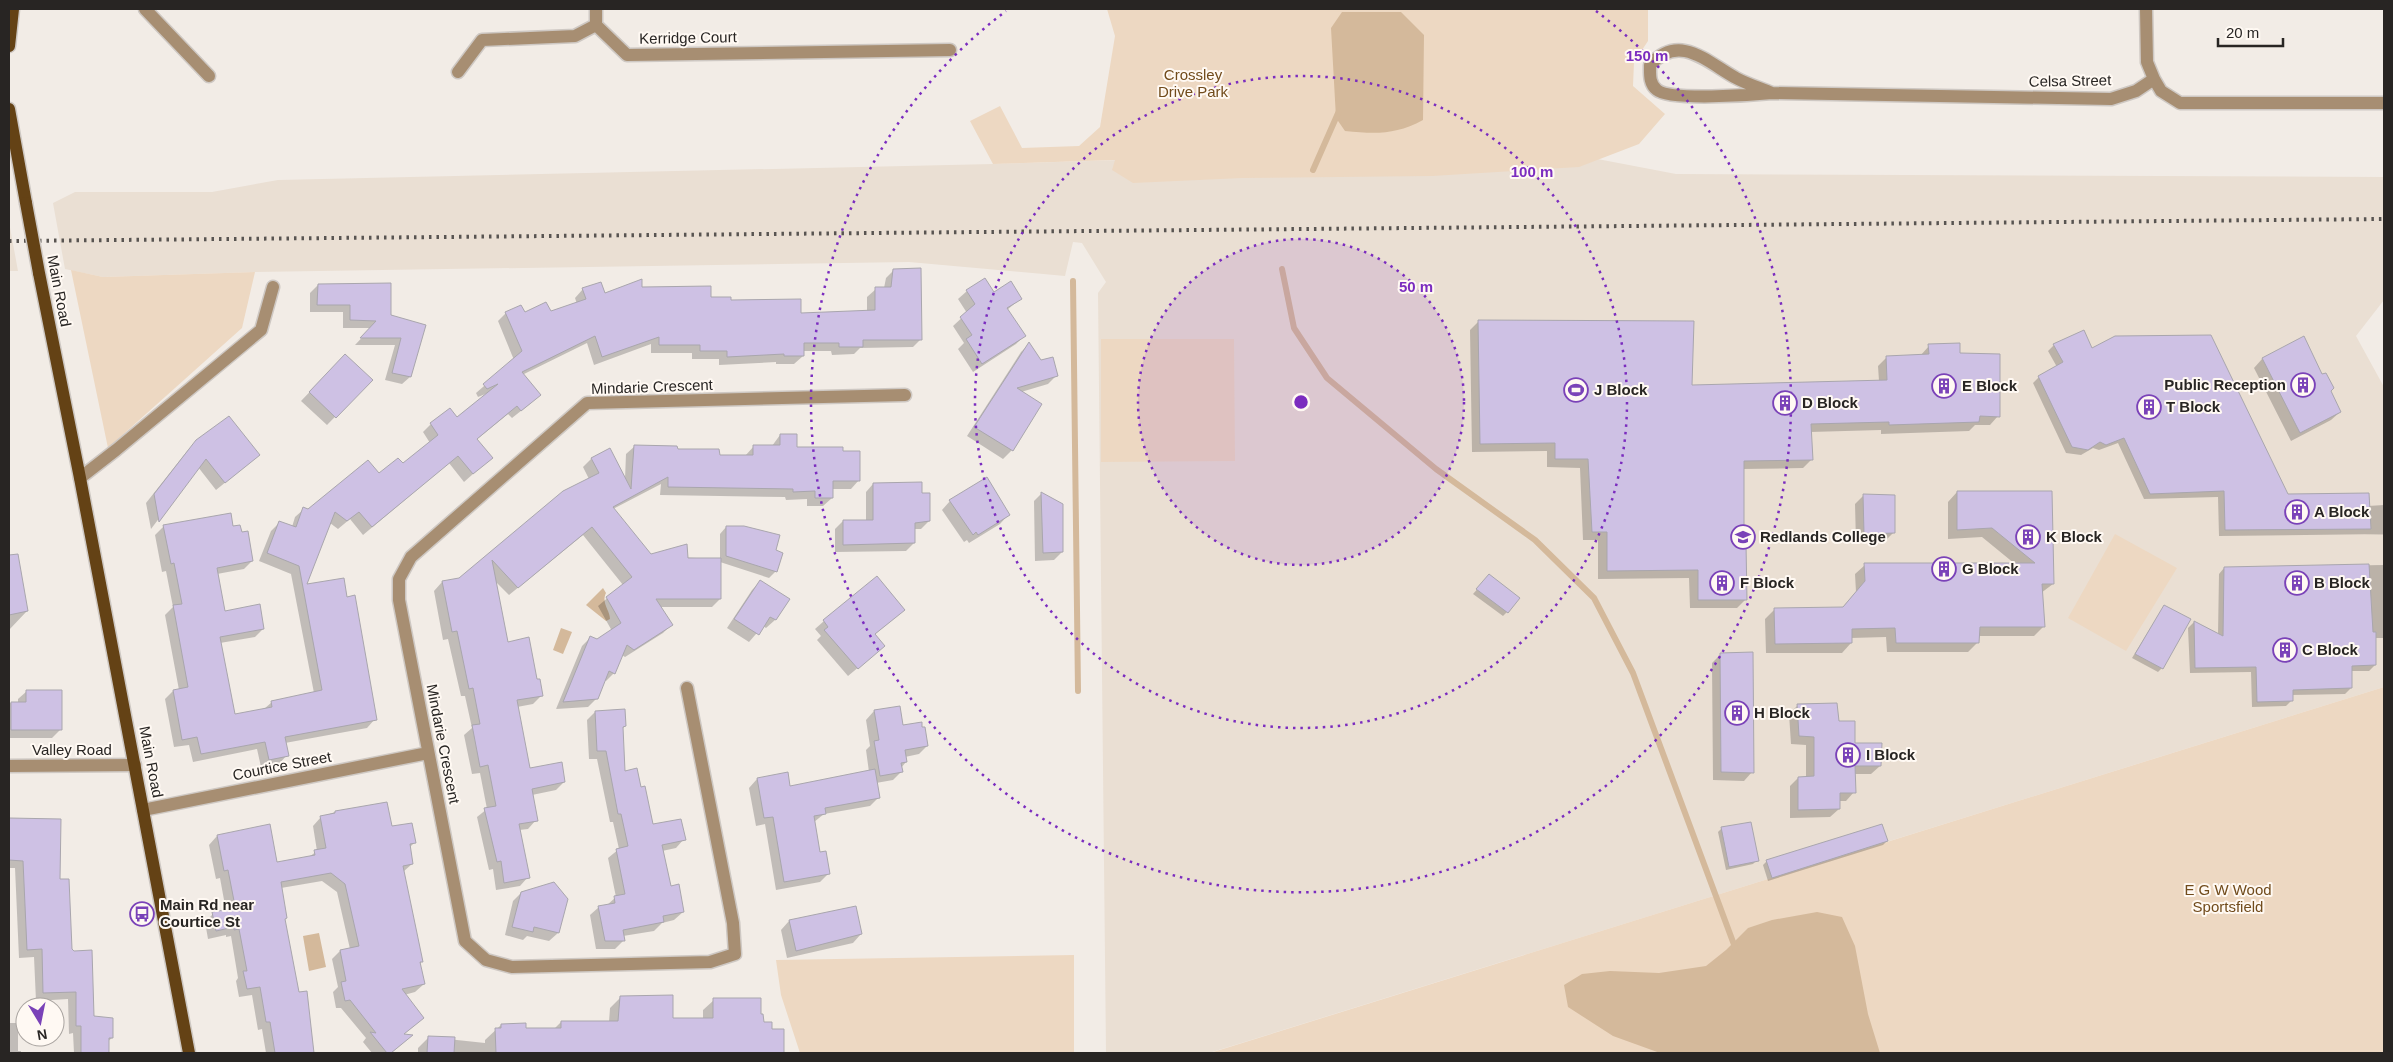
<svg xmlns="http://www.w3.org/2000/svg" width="2393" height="1062" font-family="Helvetica,sans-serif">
<rect width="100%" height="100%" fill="#f2ece6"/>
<path fill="#eadfd3" d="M1286 155 1587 157 1676 174 2384 177V300L2356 336 2384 387V687L1209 1053H1106L1098 293 1106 282 1082 243 1073 242 1065 276 909 262 255 272 103 277 65 269 53 203 75 192H212L278 180 993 164Z
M9 222 18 271H9Z"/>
<path fill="#edd8c2" d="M1107 9H1648V41L1634 62 1633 86 1665 114 1639 144 1579 167 1432 176 1242 178 1133 183 1112 170 1115 160 993 164 970 121 1000 106 1022 148 1079 146 1100 127 1115 36Z
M71 270 103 277 255 272 242 328 108 448Z
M1101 339H1234L1235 461 1101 462Z
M2115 534 2177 568 2126 651 2068 618Z
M2384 687V1053H1210Z
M1074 955V1053H800L781 995 776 960Z"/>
<path fill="#d4b99b" d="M1342 12H1401L1424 35 1423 120C1395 135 1376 134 1345 131L1336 118 1331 28Z
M603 588 606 593C601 603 610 610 610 619L606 621 586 605Z
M561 628 572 632 563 654 553 650Z
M1817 912 1842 917 1855 946 1868 1014 1880 1053H1660L1613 1036 1568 1007 1564 985 1582 974 1610 971 1659 973 1706 966 1726 950 1748 928 1772 920Z
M319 933 326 967 309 971 303 936Z"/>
<path fill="#0003" d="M894 270 921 339 913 347 860 348 854 354 832 355 831 351H803V356L794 364H776V362L719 365V359H692V353H651V344L594 365 587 343 522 375 531 403 512 418 508 414 476 440 491 458 464 482 449 463 363 535 350 519 338 529 330 523 305 586 375 719 367 728 285 743 287 755 279 764 261 767 257 749 193 762 189 745 174 747 165 699 173 691 179 690 165 615 173 607 166 571 162 572 155 535 164 526 232 528 252 561 244 569 217 574 224 612 263 629 255 637 220 643 234 715 264 709 272 702 314 693 291 574 259 561 271 531 280 522 292 527 295 517 304 509 308 511 379 475 403 465 430 443 423 432 431 424 456 418 488 393 478 397 476 393 514 360 498 321 506 313H551L577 304 575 298 583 289 604 294 641 288 800 314 867 312V297L876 289 884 288 886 278Z
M318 285 390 316 424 326 410 377 402 384 385 380 395 345H355L371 328H343V312H310V293Z
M967 291 1020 299 1007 310 1024 336 1016 344 973 372 958 349 964 343 953 326 967 313 958 299Z
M1479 321 1691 386 1879 381 1878 366 1887 357 1920 356 1929 346 1959 355 1998 416 1990 425H1975L1969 431 1881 434V430L1810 432 1812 459 1803 468 1742 469 1743 545 1746 599 1737 608H1690L1689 578 1598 579V540H1583L1580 468 1547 467V451L1472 452 1470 330Z
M2303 338 2340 412 2331 420 2291 441 2254 368 2262 359Z
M1029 344 1041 361 1056 376 1048 384 1021 392 1040 404 1012 450 1003 459 967 436 1021 352Z
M2054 345 2092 350 2287 495 2368 506 2384 505V638H2375V665L2369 671H2351V688L2345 694 2292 695V700L2286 706 2252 707 2251 672 2190 673 2188 628 2194 622 2218 634 2219 574 2224 568 2383 565 2384 534 2219 536 2218 497 2144 499 2118 443 2099 450 2093 448 2081 455 2066 453 2033 383 2039 377 2057 367 2048 351Z
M345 355 371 380 327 425 301 401Z
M780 435 796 448 841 453 859 480 851 489H832V498L823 506H807V499L786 500 785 497 660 495 661 484 613 509 650 556 720 559V534L726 527 775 551 776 571 769 578 720 562V599L712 607H659L671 625 663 633 625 657 622 655 614 673 606 681 604 680 597 698 588 707 556 709 582 646 590 638 597 640 612 631 598 606 623 585 583 535 509 595 494 580 507 643 536 681 541 696 533 704 517 707 529 770 564 782 556 790 532 795 536 820 528 829 519 830 528 877 520 886 496 890 493 869 489 870 477 817 487 809 480 773 472 774 464 735 472 728 465 696H461L448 639 443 640 434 591 442 582 460 579 589 479 583 467 591 459 625 479 626 454 635 446 718 456H745L754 446H772Z
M188 450 259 455 216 490 198 467 151 529 146 503Z
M873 484 929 521 921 529H913L914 543 906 551 835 552V529L843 521H866V492Z
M1957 492H2051L2053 584 2041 593 2044 626 2034 636H1978V642L1968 652H1887L1886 637 1851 638V643L1842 653H1766L1765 619 1775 609 1842 608 1856 592 1855 574 1865 565 2015 564 1982 537 1948 539V502Z
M1042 493 1062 552 1054 560 1035 561 1034 501Z
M1863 496 1894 532 1885 541 1856 542 1855 504Z
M950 501 1008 515 1000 524 969 543 967 540 964 542 942 510Z
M1489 576 1507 612 1503 616 1473 594Z
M21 581 27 611 9 630V583Z
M760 582 788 599 775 620 766 628 763 626 749 642 727 628 752 590Z
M2164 606 2162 668 2158 672 2132 658Z
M904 610 874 635 884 646 848 676 817 640 821 636 815 629 824 621Z
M1721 654 1752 772 1744 781 1713 780 1712 663Z
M27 691 60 730 52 738H9V703H18V699Z
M1798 705 1837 722 1854 744 1880 766 1871 774H1854V792L1846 801H1839V809L1830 817 1790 818V786L1798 778H1806V745L1791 744 1789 714Z
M874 711 902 726 927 746 919 754 905 757 906 762 901 768V772L893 780 876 783 879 797 870 806 824 814 814 822 819 853 829 873 820 882 776 890 765 824 756 826 749 788 757 779 787 774 789 787 869 772 866 750 870 746 866 720Z
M595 712 625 726 622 729 624 772 640 788 652 826 684 839 676 848 662 851 670 887 683 912 674 920 662 923 654 931 623 936 624 940 615 949H596L590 915 599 907 606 906 616 897 608 858 619 849 613 822H610L597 759H589L587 720Z
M335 812 391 828 415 842 409 848 412 864 403 872 422 961 420 964 424 984 415 992 404 995 414 1026 402 1035 411 1036 391 1053H372L363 1042 366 1038 341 1008H336L333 992 338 987 332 959 340 951 350 949 337 892 322 881 281 888 284 920 298 994 306 993 314 1053H266L262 1029 258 1030 252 995 239 997 236 981 238 978 231 936 226 937V935L208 939 205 922 213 914 226 911 220 878 216 879 209 845 217 836 276 863 309 857 317 851 313 826 321 817Z
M9 820H60L59 880 71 950 93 1017 112 1038 107 1042V1053H74L73 1033 69 1034 68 999 36 1001 34 957 19 958 15 868H9Z
M1722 828 1757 860 1753 864 1726 870 1718 832Z
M1887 841 1883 845 1768 881 1763 865 1767 861Z
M521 893 558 933 549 941 527 936 523 940 505 935 513 901Z
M855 908 861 934 853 943 787 958 781 930 789 921Z
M621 997 672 1019H703V1010L714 1000 760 1015 762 1024 771 1030H783V1053H418V1048L429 1037 485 1043V1040L501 1025 525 1030 554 1029 561 1022H609L610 1008Z
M9 1023H18V1051H21V1053H9Z"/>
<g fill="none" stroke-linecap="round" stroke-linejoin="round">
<path stroke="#d4b99b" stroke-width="6" d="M1313 170 1339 111
M1282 269 1294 328 1327 378 1436 469 1535 540 1594 598 1633 673 1736 950
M1073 281 1078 691"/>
</g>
<path fill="#cec1e4" stroke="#a9a6ad" d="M921 268 922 340H863V347H839V343H804V356H784V354L727 357V351H700V345H659V337L602 357 595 336 522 372 541 395 521 411 517 406 477 439 493 458 473 474 458 456 372 527 359 512 347 521 335 512 307 584 344 578 347 597 355 595 377 720 285 737 289 756 269 760 265 742 201 754 197 737 182 740 173 690 188 687 173 605 182 604 174 563 171 564 163 525 231 513 233 526 240 525 242 532 248 531 253 561 217 568 225 611 260 604 264 629 220 637 235 714 272 707 271 701 322 690 299 566 267 553 279 521 296 527 303 507 308 509 368 460 379 473 398 458 403 463 438 435 430 423 450 408 457 417 498 384 487 389 483 384 522 351 505 312 521 305 525 312 546 302 551 311 586 299 582 288 601 282 605 293 642 279V287L711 286V297H731V300L801 299V313L875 310V287H891L893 269Z
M985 278 994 292 1011 281 1022 299 1007 308 1026 336 982 364 966 339 972 335 960 317 975 304 966 290Z
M391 283V315L426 325 411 377 392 373 401 338H360L376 321 350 320V305H317L318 284Z
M1478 320 1694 321 1692 385 1887 380 1886 356 1929 354 1928 344 1960 343V353L2000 354V417L1980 416 1979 422 1889 425V422L1811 424 1813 460 1744 461V544H1746L1747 600H1698V570L1607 571V532H1592L1588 459H1555V443L1480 444Z
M2084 330 2092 348 2115 336 2211 335 2288 494 2369 493 2371 529 2225 530 2224 491 2150 494 2124 438 2106 445 2100 442 2088 450 2072 447 2038 376 2063 362 2053 344Z
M2304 336 2322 374 2326 373 2334 388 2331 391 2341 412 2300 433 2262 358Z
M1029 342 1041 360 1053 357 1058 376 1017 388 1042 404 1013 451 974 427Z
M345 354 373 380 336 418 309 392Z
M229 416 260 455 225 483 206 459 159 522 154 494 196 440Z
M780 434H797V447H843V451H860V481H833V498H815V491L793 492V489L668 487V477L613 507 651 554 687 544 688 558H721V599H656L673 625 634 650 627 645 615 674 609 671 598 699 563 702 590 636 597 639 621 623 606 597 632 577 592 527 518 588 492 560 508 642 529 637 537 679H540L543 696 517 700 530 768 562 762 565 782 532 789 538 821 519 824 530 878 504 883 501 861 497 862 484 808 496 806 488 765 480 767 472 725 480 724 473 688 469 689 457 631 452 632 442 581 459 578 563 491 599 473 591 458 610 448 631 489 634 445 677 446 678 449H719L720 455H753V445H780Z
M987 477 1010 515 978 535 976 532 973 535 949 500Z
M922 482V493H930V521L915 523V543L843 545V520H873V483Z
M1957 491H2052L2054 584H2042L2045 627H1980L1979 643H1896L1895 628 1852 629V643L1775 644 1774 608 1843 607 1865 581 1864 563H2035L1992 528 1957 530Z
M1041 492 1063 504V552L1043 553Z
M1863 494 1895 495V533L1864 534Z
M726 526H744L780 535 776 550 783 553 777 572 726 556Z
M18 554 28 611 9 615V555Z
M2369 564 2373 632H2376V665L2352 666V688L2293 690V701L2257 702 2256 667 2195 668 2194 621 2223 636 2224 567Z
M1489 574 1520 598 1508 613 1476 589Z
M877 576 905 610 875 634 885 646 858 669 824 630 828 627 823 620Z
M760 580 790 599 776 620 770 617 759 635 734 619Z
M2164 605 2191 619 2163 669 2135 654Z
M1753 652 1754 773 1721 772 1720 653Z
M26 690H62V730H11V702H26Z
M1837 703 1839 721H1855V743H1882L1881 766H1855L1856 793H1840V809L1798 810V777L1814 776V737L1799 736 1797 704Z
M900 706 903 725 922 722V727H925L928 746 905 750 907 762 901 763 903 772 880 776 874 741 879 740 874 710Z
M625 709 626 726 623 727 625 771 637 768 641 787 645 786 653 824 681 819 686 840 662 845 671 886 679 884 684 912 663 916 664 922 623 930 625 941H605L598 906 615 903 614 896 625 894 616 849 628 846 621 814H618L606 751H597L595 711Z
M875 769 880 798 825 808 826 814 814 816 820 852 826 851 830 874 784 882 773 817 764 818 757 778 788 772 790 786Z
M387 802 392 826 412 823 416 843 410 844 413 864 403 866 423 962H420L425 984 402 989 424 1018 404 1034 413 1035 391 1053H387L370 1032 376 1033 350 1000 345 1001 341 982 346 981 340 950 359 946 345 884 331 873 281 882 287 918 285 919 299 992 307 991 314 1053H275L270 1022H266L260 987 247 989 243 971H247L239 929 234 930V927L216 931 212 912 230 909V907L235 906 228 870 224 871 217 835 270 824 277 862 315 855 314 850 326 848 320 816 335 813V811Z
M9 818 61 819 60 879H69L72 949 74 951 92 950 94 1016 113 1018V1038H109V1053H81V1026H76V992L43 993 42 949 27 950 23 861 9 860Z
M1751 822 1759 861 1729 867 1721 827Z
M1882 824 1888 841 1772 878 1766 860Z
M554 882 568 899 559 933 534 927 533 932 512 927 521 892Z
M856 906 862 934 796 951 789 920Z
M673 995V1018H713V998H761V1014H763L764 1022H772V1029H784V1053H496L495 1028H501V1024L526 1023V1028H561V1021H618L620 996Z
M428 1036 455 1037 454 1053H427Z"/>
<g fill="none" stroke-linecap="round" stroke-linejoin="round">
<g stroke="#cec8c3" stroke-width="15">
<path id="minor" d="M145 9 209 76
M2146 9 2147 62 2154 79
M596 25V9
M458 72 482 40 575 36 596 25 627 55 950 50
M1772 93C1760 88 1747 84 1736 78 1708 63 1680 32 1650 65 1650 74 1649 84 1657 90 1670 101 1752 95 1772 93L2111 99 2136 91 2154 79 2161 91 2180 103H2384
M80 478 116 450 261 330 273 287
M687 688 733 923 735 954 710 962 512 967 486 960 465 941 399 600V579L411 557 587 403 905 395
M9 766 135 765
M143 810 428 753"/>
</g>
<g stroke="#cec8c3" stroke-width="15">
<path id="major" d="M9 46 13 9
M9 109 26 203
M39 273 80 478 189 1053"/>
</g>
<use href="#minor" stroke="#a78e72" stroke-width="12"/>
<use href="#major" stroke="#644215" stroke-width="12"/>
<path stroke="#585451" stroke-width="4" stroke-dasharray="2.5 5" stroke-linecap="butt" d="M9 241 2384 219"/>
<g stroke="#cec8c3" stroke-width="15" stroke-linecap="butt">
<path id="major-bridge" d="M26 203 39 273"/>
</g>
<use href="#major-bridge" stroke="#644215" stroke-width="12"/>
</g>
<circle cx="1301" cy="402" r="163" fill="#7b2cbf" fill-opacity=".12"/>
<g fill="none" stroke="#7b2cbf" stroke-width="2.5" stroke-dasharray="2.5 5">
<circle cx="1301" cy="402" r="163"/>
<circle cx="1301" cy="402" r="326"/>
<path d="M1596 11A490 490 0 1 1 1006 11"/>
</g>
<defs>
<g id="building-ring" transform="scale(1.25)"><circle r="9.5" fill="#fff9f3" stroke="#7a42b8" stroke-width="1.5"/><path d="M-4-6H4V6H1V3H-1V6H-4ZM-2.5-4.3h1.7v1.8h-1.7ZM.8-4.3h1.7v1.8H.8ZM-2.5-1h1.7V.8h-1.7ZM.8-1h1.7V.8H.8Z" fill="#7a42b8"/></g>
<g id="stadium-ring" transform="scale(1.25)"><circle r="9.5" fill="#fff9f3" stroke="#7a42b8" stroke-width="1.5"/><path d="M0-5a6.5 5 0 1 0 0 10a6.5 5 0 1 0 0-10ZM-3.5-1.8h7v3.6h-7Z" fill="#7a42b8"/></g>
<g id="school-ring" transform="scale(1.25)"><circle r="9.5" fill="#fff9f3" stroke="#7a42b8" stroke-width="1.5"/><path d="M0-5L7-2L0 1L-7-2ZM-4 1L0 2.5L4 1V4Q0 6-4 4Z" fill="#7a42b8"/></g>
<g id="bus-ring" transform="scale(1.25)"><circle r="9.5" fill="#fff9f3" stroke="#7a42b8" stroke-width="1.5"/><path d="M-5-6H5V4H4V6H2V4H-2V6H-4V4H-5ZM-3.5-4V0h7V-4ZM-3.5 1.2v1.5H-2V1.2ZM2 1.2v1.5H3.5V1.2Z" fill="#7a42b8"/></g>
</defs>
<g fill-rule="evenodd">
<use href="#building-ring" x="2303" y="385"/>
<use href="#building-ring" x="1944" y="386"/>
<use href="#stadium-ring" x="1576" y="390"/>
<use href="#building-ring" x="1785" y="403"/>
<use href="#building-ring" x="2149" y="407"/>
<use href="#building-ring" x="2297" y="512"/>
<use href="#school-ring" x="1743" y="537"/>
<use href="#building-ring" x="2028" y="537"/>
<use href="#building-ring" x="1944" y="569"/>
<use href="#building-ring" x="1722" y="583"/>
<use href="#building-ring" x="2297" y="583"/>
<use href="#building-ring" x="2285" y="650"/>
<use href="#building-ring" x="1737" y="713"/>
<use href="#building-ring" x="1848" y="755"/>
<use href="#bus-ring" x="142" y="914"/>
</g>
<g text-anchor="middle" stroke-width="4" stroke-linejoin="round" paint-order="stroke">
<g font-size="15" fill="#282523" stroke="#fff9f3">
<text transform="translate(688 38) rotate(-1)" y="5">Kerridge Court</text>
<text transform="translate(2070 81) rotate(-1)" y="5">Celsa Street</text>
<text transform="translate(59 291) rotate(79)" y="5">Main Road</text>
<text transform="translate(652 387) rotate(-2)" y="5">Mindarie Crescent</text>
<text transform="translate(443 744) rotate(79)" y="5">Mindarie Crescent</text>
<text x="72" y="755">Valley Road</text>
<text transform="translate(151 762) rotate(79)" y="5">Main Road</text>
<text transform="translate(282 766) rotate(-11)" y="5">Courtice Street</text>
</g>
<g font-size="15" fill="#714b1b" stroke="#fff9f3">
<text x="1193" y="80">Crossley<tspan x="1193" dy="17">Drive Park</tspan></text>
<text x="2228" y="895">E G W Wood<tspan x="2228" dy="17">Sportsfield</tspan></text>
</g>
<g font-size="15" font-weight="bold" fill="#282523" stroke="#fff9f3" text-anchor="start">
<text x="2286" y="390" text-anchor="end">Public Reception</text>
<text x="1962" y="391">E Block</text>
<text x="1594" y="395">J Block</text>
<text x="1802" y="408">D Block</text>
<text x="2166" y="412">T Block</text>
<text x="2314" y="517">A Block</text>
<text x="1760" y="542">Redlands College</text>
<text x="2046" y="542">K Block</text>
<text x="1962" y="574">G Block</text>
<text x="1740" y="588">F Block</text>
<text x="2314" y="588">B Block</text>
<text x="2302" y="655">C Block</text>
<text x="1754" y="718">H Block</text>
<text x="1866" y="760">I Block</text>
<text x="160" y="910">Main Rd near<tspan x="160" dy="17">Courtice St</tspan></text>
</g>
</g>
<circle cx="1301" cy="402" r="8" fill="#7b2cbf" stroke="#fff9f3" stroke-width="2.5"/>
<g font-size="15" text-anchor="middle" font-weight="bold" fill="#7b2cbf" stroke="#fff9f3" stroke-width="4" stroke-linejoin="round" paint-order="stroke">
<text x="1647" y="61">150 m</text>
<text x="1532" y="177">100 m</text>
<text x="1416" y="292">50 m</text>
</g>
<rect width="2393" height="1062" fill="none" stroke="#282523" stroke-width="20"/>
<g transform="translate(40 1022) rotate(170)"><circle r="24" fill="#fff9f3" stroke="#a9a4a0"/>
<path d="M0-4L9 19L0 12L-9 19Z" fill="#7a42b8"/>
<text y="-8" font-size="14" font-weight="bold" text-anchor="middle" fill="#282523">N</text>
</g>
<path d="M2218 38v8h65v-8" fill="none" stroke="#282523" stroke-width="2.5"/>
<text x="2226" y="38" font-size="15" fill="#282523" stroke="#fff9f3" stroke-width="4" paint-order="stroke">20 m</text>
</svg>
